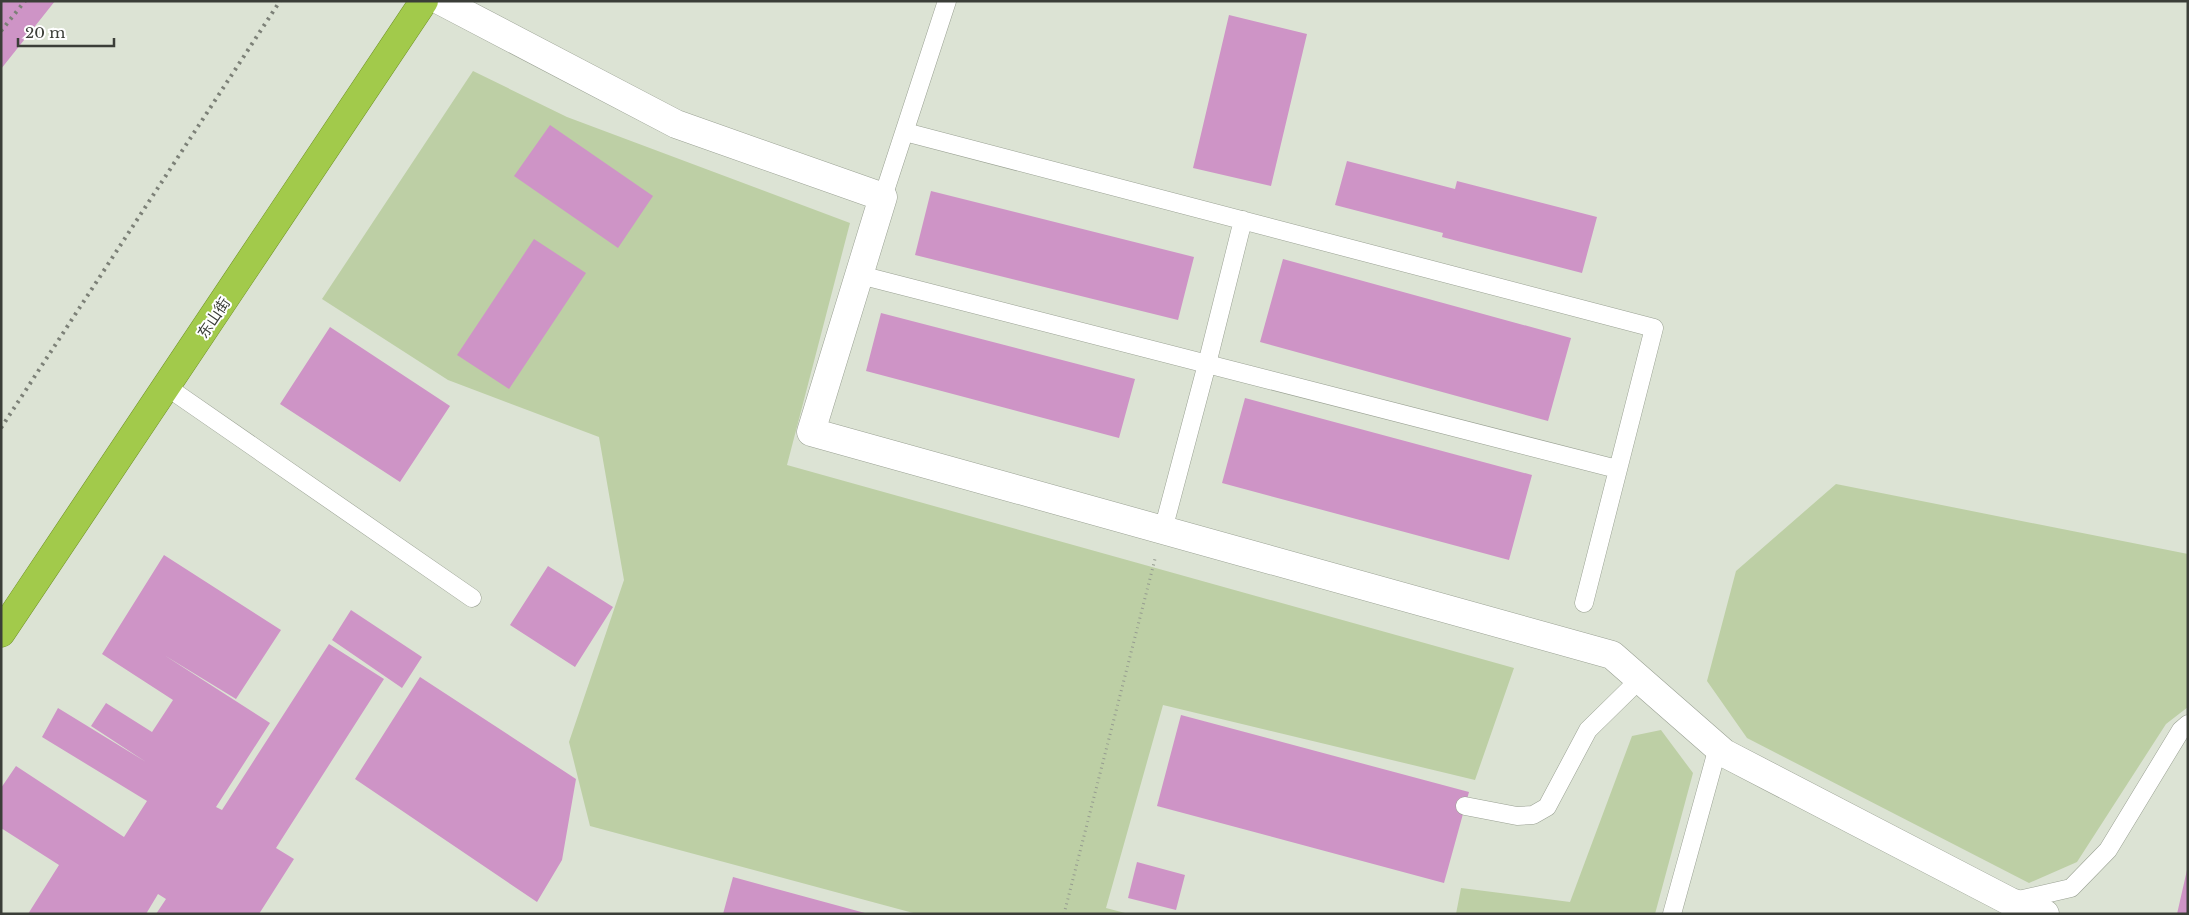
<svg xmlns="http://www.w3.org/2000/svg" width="2189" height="915" font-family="'Libre Baskerville','Noto Sans SC',serif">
<rect width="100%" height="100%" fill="#dce3d4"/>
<path fill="#bdcfa5" d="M473 71 567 117 850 223 787 465 1514 668 1475 780 1163 705 1106 908 1129 914H917L590 826 569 742 624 580 599 437 448 380 322 299Z
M1836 484 2188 554V707L2166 724 2077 862 2029 883 1747 738 1707 681 1736 571Z
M1661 730 1693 773 1655 914H1456L1461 888 1570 902 1632 736Z"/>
<path fill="#ce94c6" d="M1 1H55L1 69Z
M1229 15 1307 34 1271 186 1193 168Z
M550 125 653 196 618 248 514 176Z
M1347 161 1455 189 1457 181 1597 217 1582 273 1442 237 1443 233 1335 205Z
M931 191 1194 257 1178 320 915 255Z
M534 239 586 273 509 389 457 355Z
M1283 259 1571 338 1548 421 1260 342Z
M881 313 1135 379 1119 438 866 371Z
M330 327 450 406 400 482 280 404Z
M1245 398 1532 475 1509 560 1222 483Z
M164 555 281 630 236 699 164 655 270 723 216 807 222 810 329 644 384 679 276 848 294 859 259 914H156L166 899 158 894 146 914H28L59 865 1 828V788L16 766 124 837 147 801 42 737 58 708 146 762 91 726 106 703 152 732 173 700 102 654Z
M548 566 613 607 575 667 510 625Z
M351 610 422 657 402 688 332 640Z
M420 677 576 779 562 860 537 902 355 779Z
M1181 715 1469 792 1444 883 1157 806Z
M1137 862 1185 875 1176 910 1128 898Z
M2187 870 2188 914H2177Z
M733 877 865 913V914H723Z"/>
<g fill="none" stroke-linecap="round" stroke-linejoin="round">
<g stroke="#9aa193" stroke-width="19">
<path id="service" d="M905 132 1654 328 1584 603
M883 197 947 1
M860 275 1617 469
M167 387 472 598
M1163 530 1207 364 1243 220
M1465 806 1517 816 1533 815 1547 807 1588 730 1640 679
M2014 901 2071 888 2108 850 2181 730 2188 724
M1672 914 1718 747"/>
</g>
<g stroke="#9aa193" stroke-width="29">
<path id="minor" d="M441 1 676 124 883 197 811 432 1612 655 1724 753 2011 902 2045 914"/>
</g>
<g stroke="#6e9027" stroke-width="29">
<path id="trunk" d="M1 633 424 1"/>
</g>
<path stroke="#969c90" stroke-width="3" stroke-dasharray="1 4" stroke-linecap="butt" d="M2187 444H2188
M1064 914 1155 559"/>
<use href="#service" stroke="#fff" stroke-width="18"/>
<use href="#minor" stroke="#fff" stroke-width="28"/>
<use href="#trunk" stroke="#a2ca4b" stroke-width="28"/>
<path stroke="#7c8077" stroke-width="4" stroke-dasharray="2.5 5" stroke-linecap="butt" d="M1 31 25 1
M1 428 280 1"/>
</g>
<g text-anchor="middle" stroke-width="4" stroke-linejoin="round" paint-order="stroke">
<g font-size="15" fill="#3b3e38" stroke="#fff">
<text transform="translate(214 318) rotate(-56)" y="5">东山街</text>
</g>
</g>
<rect width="2189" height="915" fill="none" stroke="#3b3e38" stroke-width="5"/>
<path d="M18 38v8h96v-8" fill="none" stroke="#3b3e38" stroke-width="2.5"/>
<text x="25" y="38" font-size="15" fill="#3b3e38" stroke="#ffffff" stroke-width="4" paint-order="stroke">20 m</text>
</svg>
